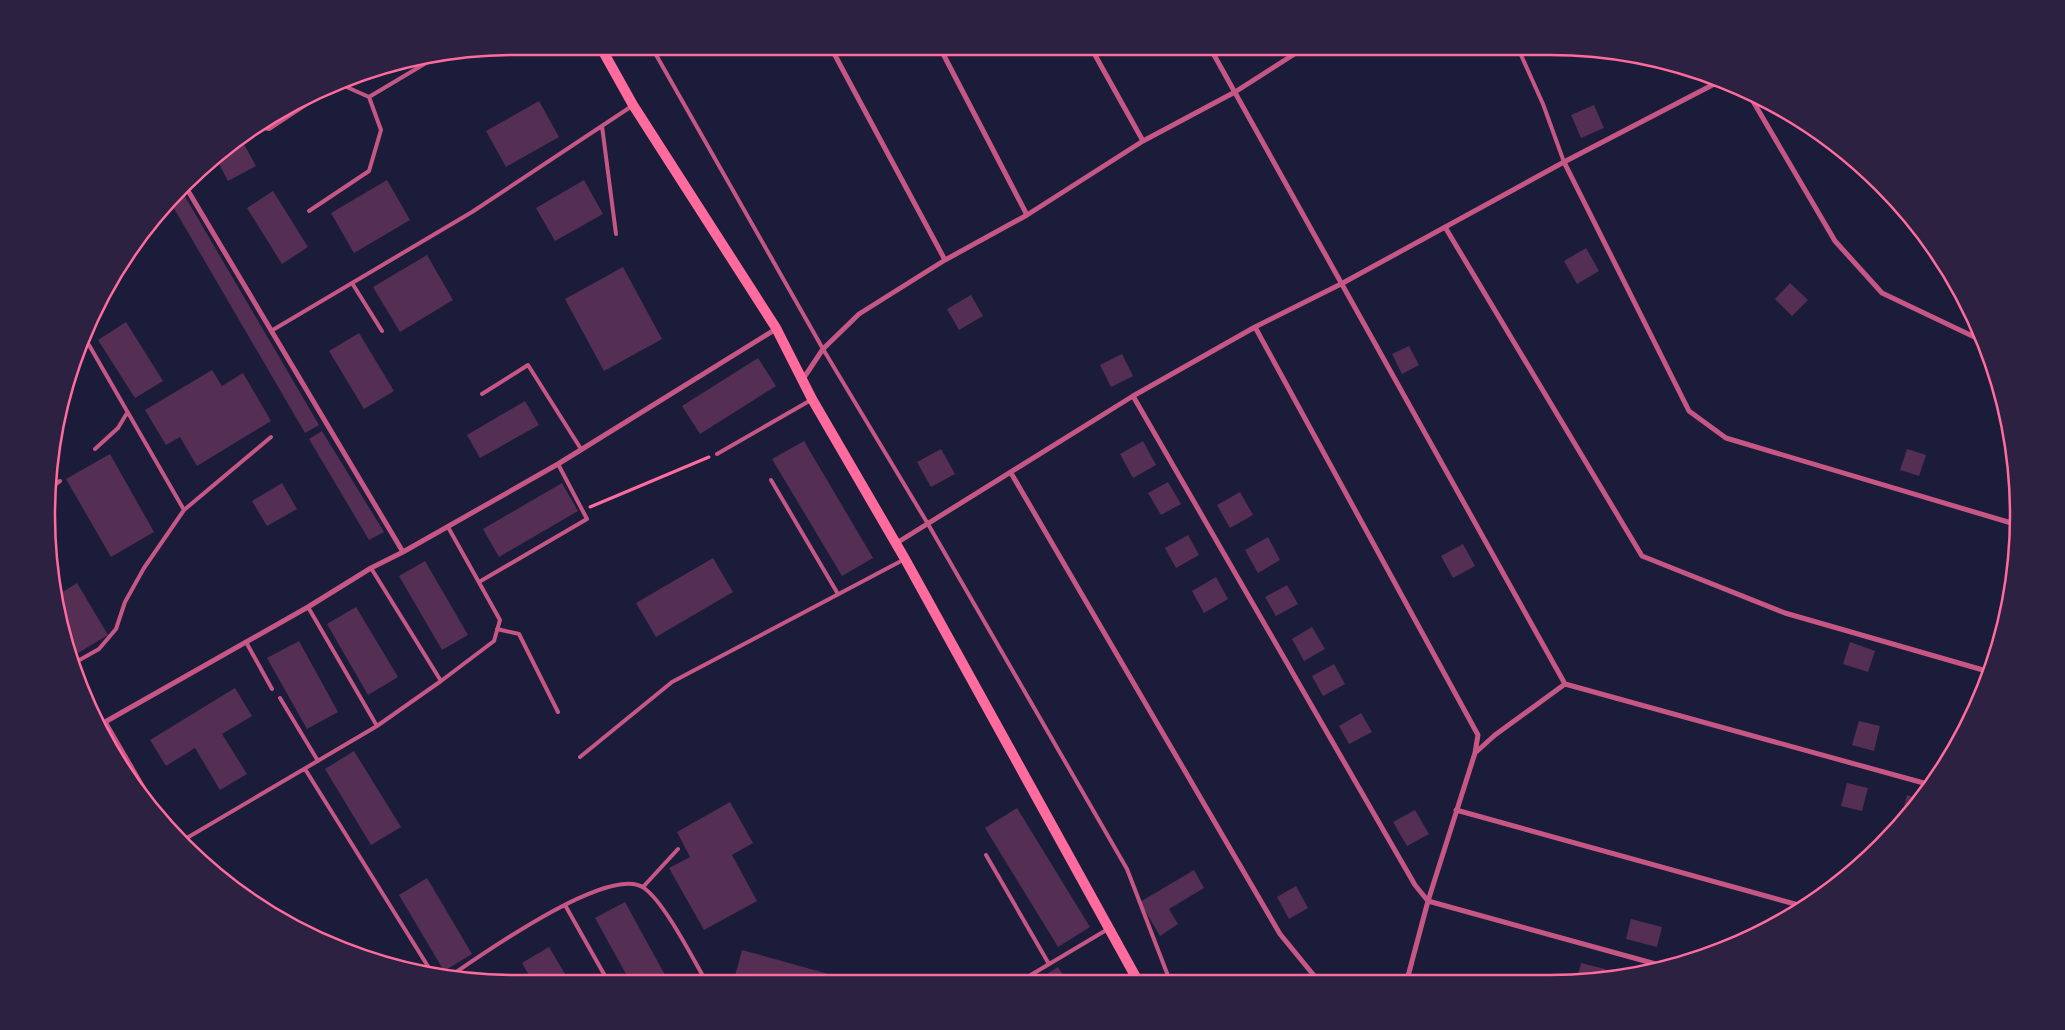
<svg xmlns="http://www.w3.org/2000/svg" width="2065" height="1030" font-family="Helvetica,sans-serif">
<rect width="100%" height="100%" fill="#1b1b3a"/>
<path fill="#542f53" d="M539 101 559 137 506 167 486 131Z
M1594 105 1604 128 1581 138 1571 115Z
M240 137 256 166 228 181 216 158 229 143Z
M387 180 410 220 354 253 331 213Z
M584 180 603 214 555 241 536 208Z
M273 191 308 247 282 264 247 208Z
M183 193 319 425 305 433 172 205Z
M1586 248 1599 271 1577 284 1564 261Z
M427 255 453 300 400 332 373 287Z
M623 267 662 339 604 371 565 299Z
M1790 283 1808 300 1792 316 1775 299Z
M971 295 983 316 959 330 947 309Z
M126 322 163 381 135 398 98 340Z
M359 333 394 391 364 409 329 351Z
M1409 346 1419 365 1402 374 1392 354Z
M1122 354 1133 376 1111 387 1100 365Z
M758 358 776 386 700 434 682 406Z
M212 370 222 386 243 373 271 421 197 466 180 437 166 445 145 410Z
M525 401 539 425 480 458 467 435Z
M322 431 384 532 369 540 309 439Z
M804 441 873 558 842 576 772 459Z
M1143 441 1156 465 1133 478 1120 454Z
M941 449 955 474 931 487 917 462Z
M1907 449 1926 455 1919 476 1900 470Z
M110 454 154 532 111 557 66 479Z
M1168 482 1181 504 1161 515 1148 493Z
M282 483 297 509 267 526 252 501Z
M562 483 578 511 499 557 483 529Z
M1240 492 1253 515 1230 528 1217 505Z
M1188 535 1199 555 1176 568 1165 548Z
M1268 537 1280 560 1258 573 1245 550Z
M1463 544 1475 566 1453 578 1441 556Z
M713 558 733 592 656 637 636 603Z
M425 561 468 635 442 650 399 576Z
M1216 577 1228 599 1204 613 1192 591Z
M77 583 108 635 78 653 69 639 56 596Z
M1287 585 1298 604 1276 616 1265 597Z
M356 607 398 677 368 695 327 624Z
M1312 627 1325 649 1304 661 1292 639Z
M1998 635 2001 636 1993 662 1990 661Z
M299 641 338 712 307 729 267 658Z
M1850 642 1875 651 1868 672 1843 664Z
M1334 664 1345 684 1323 696 1312 676Z
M235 688 252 716 222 734 247 774 220 790 195 748 166 766 150 740Z
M1361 713 1372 732 1349 744 1339 726Z
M1859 721 1880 726 1874 751 1852 745Z
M354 751 401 827 371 845 325 769Z
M1847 783 1868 788 1862 811 1841 806Z
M1907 795 1922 800 1902 820 1901 819Z
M730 802 753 843 732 855 757 901 704 930 669 868 690 857 677 832Z
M1017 808 1090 927 1058 947 985 828Z
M1415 810 1429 834 1407 846 1393 822Z
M1194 870 1204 888 1169 909 1178 924 1160 936 1140 902Z
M427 878 472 954 444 971 399 895Z
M1296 886 1308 908 1289 919 1277 897Z
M625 902 665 975 650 983H631L595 918Z
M1631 919 1662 927 1657 947 1626 939Z
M549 947 571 984H534L522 963Z
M742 950 832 975 830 983H733Z
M1581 963 1605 969 1602 980H1577Z
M1058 967 1067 982H1034Z"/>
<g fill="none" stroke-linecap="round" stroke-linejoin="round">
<path stroke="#ff6b9d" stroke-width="3" d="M590 507 709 457"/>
<path stroke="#c65784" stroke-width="4" d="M651 46 823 349 928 524 1127 869 1170 981
M1517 46 1543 104 1564 162
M340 84 369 97 431 60
M602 126 616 234
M260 127 269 129 325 92
M309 211 369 171 381 130 369 97
M352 283 382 331
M271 331 472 212 632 106
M89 345 184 510
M482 394 528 365 581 449
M95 449 118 428 127 413
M717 454 811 400
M771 480 838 594
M53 486 60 481
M371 568 441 681
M479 582 587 519 558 464
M308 607 377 726
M497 629 519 634 558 712
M246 642 272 689
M76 662 99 649 116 629 125 602 144 568 184 510 271 437
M280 698 318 761
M580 757 672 682 903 560
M305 769 434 976
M180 842 377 726 441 681 494 641 500 620 448 527
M986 855 1049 964
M643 887 678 849
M565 905 609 983
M449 977C480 956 610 863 644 888 665 903 693 959 707 983
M1019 982 1108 929
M841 983 842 980 853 982"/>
<path stroke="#c65784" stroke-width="5" d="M830 46 945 260
M939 46 1027 215
M1090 46 1143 141
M1209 46 1565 684 1931 785
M1747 91 1835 241 1882 293 1985 342
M1564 162 1689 411 1726 438 2018 525
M187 189 403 552
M1445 227 1642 556 1785 613 1990 672
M1255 327 1478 735 1475 753
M803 379 823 349 859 314 945 260 1027 215 1143 141 1235 92 1307 46
M1133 396 1415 885 1428 901 1663 966
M1011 473 1280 934 1316 978 1322 981
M895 544 1133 396 1255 327 1341 284 1564 162 1722 80
M105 722 308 607 371 568 403 552 558 464 776 329
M97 726 105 722 144 789
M155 805 157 809
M1456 810 1802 906
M1407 980 1428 901 1475 753 1495 735 1565 684"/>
<path stroke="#ff6b9d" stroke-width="10" d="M600 46 633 105 776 328 812 399 905 559 1138 981"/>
</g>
<path d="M0 0H2065V1030H0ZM515 55H1550A460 460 0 0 1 2010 515V515A460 460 0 0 1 1550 975H515A460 460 0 0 1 55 515V515A460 460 0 0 1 515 55Z" fill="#2d2142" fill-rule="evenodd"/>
<path fill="none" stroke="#ff6b9d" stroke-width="2.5" d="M515 55H1550A460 460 0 0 1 2010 515V515A460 460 0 0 1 1550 975H515A460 460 0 0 1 55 515V515A460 460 0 0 1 515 55Z"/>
</svg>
